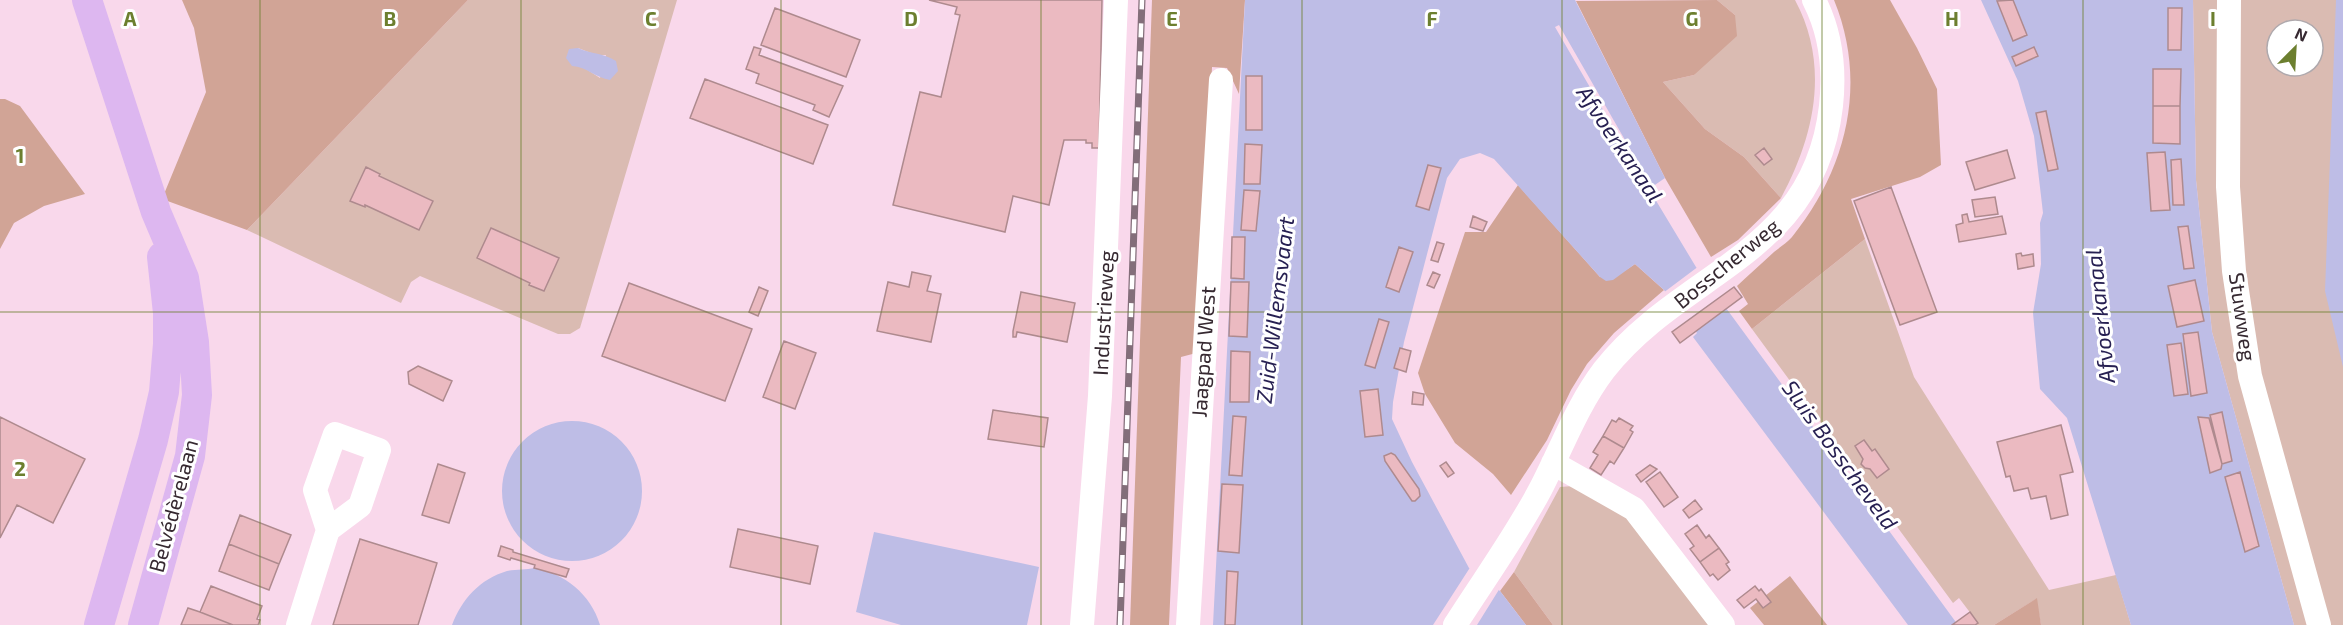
<svg xmlns="http://www.w3.org/2000/svg" width="2343" height="625" font-family="'Exo 2',sans-serif">
<rect width="100%" height="100%" fill="#f9d8eb"/>
<path fill="#dabbb2" fill-rule="evenodd" d="M468 0H677L580 328 570 334H558L420 276 411 282 401 303 247 230ZM578 48 596 55H606L600 78 583 67Z
M1717 0H1795C1830 65 1815 135 1781 198L1744 157 1705 129 1663 82 1694 75 1735 15Z
M2193 0H2222L2218 162 2311 625H2294L2212 332 2196 180Z
M2236 0H2343V625H2327L2260 385 2242 284ZM2277 30H2313V66H2277Z
M1865 239 1914 377 2049 590 2116 575 2131 625H2041L2036 599 1994 625H1975L1978 623 1959 598 1953 603 1752 329Z
M1573 486 1595 494 1633 523 1712 625H1553L1514 572 1560 487Z"/>
<path fill="#d1a496" d="M182 0H468L247 230 162 199 206 92 194 28Z
M1152 0H1245L1239 94 1227 68 1212 67 1200 352 1181 357 1169 625H1130Z
M1717 0 1735 15 1737 36 1694 75 1663 82 1705 129 1744 157 1781 198 1738 240 1711 257 1665 178 1576 1Z
M1834 0H1890L1917 48 1937 89 1941 165 1920 177 1851 199 1865 239 1752 329 1739 311 1748 304 1737 286C1749 275 1762 263 1774 252 1780 247 1787 243 1792 237 1847 169 1868 83 1834 0Z
M0 99H5L20 106 85 194 44 206 14 223 0 249Z
M1518 185 1600 277 1626 270 1635 264 1664 290 1614 333 1587 364 1571 390 1547 440 1511 495 1493 474 1455 443 1425 394 1418 373 1465 232H1486Z
M1514 572 1553 625H1526L1500 591Z
M1790 576 1827 625H1764L1750 608Z
M2037 598 2041 625H1994Z"/>
<path fill="#bebde6" d="M1245 0H1575L1665 178 1649 189 1696 267 1958 625H1908L1693 337 1697 333 1664 290 1635 264 1613 280 1606 281 1600 277 1494 159 1480 153 1460 159 1447 178 1404 342 1393 402 1392 419 1412 462 1469 568 1500 591 1526 625H1213Z
M1981 0H2193L2196 180 2212 332 2294 625H2131L2067 418 2040 389 2033 313 2041 264 2040 223 2043 213 2034 136 2018 81Z
M2336 0H2343V367L2325 291Z
M578 48C591 54 604 53 616 61L618 71 610 80C596 78 587 67 572 66L566 58 569 49Z
M502 491a70 70 0 1 1 140 0a70 70 0 1 1-140 0Z
M874 532 1039 567 1027 625H901L856 612Z
M534 568C564 573 591 594 600 625H452C462 599 480 579 507 571 516 569 527 570 534 568Z"/>
<path fill="#f9d8eb" d="M1559 25 1652 187 1649 189 1555 27Z
M1699 266 1721 296 1685 322 1663 293Z
M1471 566 1500 588 1477 625H1433Z"/>
<path fill="#ebbac1" stroke="#ae8a8e" stroke-width="1.5" d="M929 0H1102L1099 148H1092V143H1086V140H1064L1049 205 1013 196 1005 232 893 205 920 92 941 97 960 15 955 14 957 7Z
M2013 0 2027 35 2013 41 1997 1Z
M775 8 860 40 846 77 761 45Z
M2168 8H2182L2181 50H2168Z
M754 47 761 49 759 55 843 86 829 117 813 110 815 105 756 83 759 74 746 69Z
M2034 47 2038 56 2016 66 2012 57Z
M2153 69H2181L2180 106H2153Z
M1246 76H1262V130H1246Z
M705 79 828 125 813 164 690 118Z
M2153 106H2180V144L2153 143Z
M2046 111 2058 169 2048 171 2036 113Z
M1245 144 1262 145 1260 184H1244Z
M1764 148 1772 159 1764 165 1755 155Z
M2007 150 2015 178 1975 190 1966 162Z
M2165 152 2170 210 2151 211 2147 153Z
M2181 159 2184 205H2173L2171 160Z
M1428 165 1441 168 1429 210 1416 206Z
M366 167 380 174 379 176 433 201 419 230 365 205V207L350 201Z
M1891 187 1937 312 1900 325 1854 201Z
M1244 190 1260 191 1256 231 1241 230Z
M1995 197 1998 214 1975 217 1972 200Z
M1967 214 1969 222 2002 216 2006 234 1959 242 1956 225 1963 223 1962 215Z
M1473 216 1487 222 1483 231 1470 227Z
M2188 226 2194 268 2184 269 2178 227Z
M491 228 559 258 544 291 529 285 530 283 477 258Z
M1232 237H1245L1244 279 1231 278Z
M1437 242 1444 244 1438 262 1431 260Z
M1399 247 1413 252 1399 292 1386 287Z
M2021 253 2022 256 2033 254 2034 266 2018 269 2016 254Z
M912 272 931 276 927 291 941 294 931 342 877 331 888 282 909 287Z
M1433 272 1440 275 1434 288 1427 285Z
M2195 280 2204 321 2177 327 2168 286Z
M1231 282H1249L1247 337 1229 336Z
M629 283 752 329 725 401 602 356Z
M759 287 768 291 758 316 749 312Z
M1734 287 1742 297 1680 343 1672 332Z
M1021 292 1075 303 1067 342 1017 332 1016 337H1013V331Z
M1379 319 1389 322 1375 368 1365 365Z
M2198 332 2207 393 2191 396 2183 334Z
M784 341 816 353 795 409 763 397Z
M2181 343 2188 394 2174 396 2167 345Z
M1400 348 1411 351 1406 372 1394 368Z
M1231 351 1250 352 1249 402H1230Z
M418 366 452 381 443 401 409 384 408 372Z
M1378 389 1383 435 1365 437 1360 391Z
M1413 392 1424 394 1423 405 1412 404Z
M993 410 1048 418 1044 447 988 439Z
M2222 412 2232 461 2222 464 2210 415Z
M1233 416 1246 417 1242 476 1229 475Z
M0 417 85 459 53 523 17 505 0 538Z
M2198 417 2209 418 2222 464 2221 469 2210 473Z
M1619 418 1633 426 1630 430 1633 432 1624 448 1603 436 1612 420 1616 422Z
M2061 425 2073 472 2060 475 2068 515 2051 519 2046 496 2031 499 2028 488 2014 491 2010 476 2006 477 1997 442Z
M1603 436 1624 448 1614 464 1610 461 1601 475 1590 468 1598 455 1593 452Z
M1864 440 1872 451 1875 449 1889 469 1877 478 1870 469 1865 468 1861 464 1863 459 1855 446Z
M1391 453 1395 455 1419 489 1420 496 1415 501H1412L1385 461 1384 456Z
M1446 462 1454 473 1448 477 1440 466Z
M438 464 465 473 449 523 422 515Z
M1650 465 1657 469 1641 482 1636 475Z
M1660 472 1678 497 1664 507 1646 482Z
M2240 472 2259 546 2245 552 2225 477Z
M1222 484 1243 485 1239 553 1218 551Z
M1695 500 1702 509 1689 518 1683 510Z
M240 515 291 535 279 564 229 544Z
M1697 525 1706 538 1709 535 1719 548 1700 562 1690 549 1694 546 1685 534Z
M738 529 818 546 810 584 730 567Z
M360 539 437 563 418 625H333Z
M229 544 279 564 269 590 219 571Z
M501 546 513 550V552L569 569 566 577 534 568 535 565 511 558 510 560 498 556Z
M1719 548 1729 562 1726 564 1730 570 1718 580 1713 574 1710 576 1700 562Z
M1227 571 1238 572 1235 625H1225Z
M211 586 262 606 257 619 260 620 258 625H233L200 612Z
M1755 586 1759 591 1761 589 1771 602 1763 608 1756 599 1744 608 1737 600Z
M188 608 200 612 233 625H181Z
M1970 612 1978 623 1975 625H1952Z"/>
<g fill="none" stroke-linecap="round" stroke-linejoin="round">
<path stroke="#fff" stroke-width="24" d="M2229 0 2228 187 2234 271 2250 376 2319 625
M335 434 379 450 360 506 328 530 315 490Z
M1553 463 1634 509 1723 625
M298 625 328 530
M1082 625 1100 396 1116 0
M1188 625 1221 80
M1455 625C1483 581 1515 537 1540 490 1561 450 1576 407 1604 370 1682 270 1814 256 1831 106 1835 69 1831 33 1814 0"/>
<path stroke="#ddb7f0" stroke-width="30" d="M87 0 156 212 184 278 194 342 197 395 190 456 143 625
M99 625 153 440 164 392 168 344V313L162 257"/>
<g stroke="#836e7a" stroke-width="7">
<path id="rail" d="M1120 625 1142 0"/>
</g>
<use href="#rail" stroke="#fff" stroke-width="4.5" stroke-dasharray="14" stroke-linecap="butt"/>
</g>
<path fill="none" stroke="#6c7f2f" stroke-width="1.5" stroke-opacity="0.55" d="M260 0V625M521 0V625M781 0V625M1041 0V625M1302 0V625M1562 0V625M1822 0V625M2083 0V625M0 312H2343"/>
<g text-anchor="middle" stroke-width="6" stroke-linejoin="round" paint-order="stroke">
<g font-size="21" fill="#362931" stroke="#fff">
<text transform="translate(1727 264) rotate(-39)" y="7">Bosscherweg</text>
<text transform="translate(1104 313) rotate(-87)" y="7">Industrieweg</text>
<text transform="translate(2242 317) rotate(82)" y="7">Stuwweg</text>
<text transform="translate(1204 352) rotate(-86)" y="7">Jaagpad West</text>
<text transform="translate(174 506) rotate(-75)" y="7">Belvédèrelaan</text>
</g>
<g font-size="22" font-style="italic" fill="#272052" stroke="#fff">
<text transform="translate(1620 144) rotate(56)" y="8">Afvoerkanaal</text>
<text transform="translate(1275 310) rotate(-83)" y="8">Zuid-Willemsvaart</text>
<text transform="translate(2100 316) rotate(-96)" y="8">Afvoerkanaal</text>
<text transform="translate(1840 455) rotate(54)" y="8">Sluis Bosscheveld</text>
</g>
</g>
<g font-size="20" text-anchor="middle" font-weight="bold" fill="#6c7f2f" stroke="#fff" stroke-width="6" stroke-linejoin="round" paint-order="stroke">
<text x="130" y="26">A</text>
<text x="390" y="26">B</text>
<text x="651" y="26">C</text>
<text x="911" y="26">D</text>
<text x="1172" y="26">E</text>
<text x="1432" y="26">F</text>
<text x="1692" y="26">G</text>
<text x="1952" y="26">H</text>
<text x="2213" y="26">I</text>
<text x="20" y="163">1</text>
<text x="20" y="476">2</text>
</g>
<g transform="translate(2295 48) rotate(24)"><circle r="28" fill="#ffffff" stroke="#afa9ad" stroke-width="1.5"/>
<path d="M0-4.5L10 22L0 15L-10 22Z" fill="#6c7f2f"/>
<text y="-9" font-size="16" font-weight="bold" text-anchor="middle" fill="#362931">N</text>
</g>
</svg>
